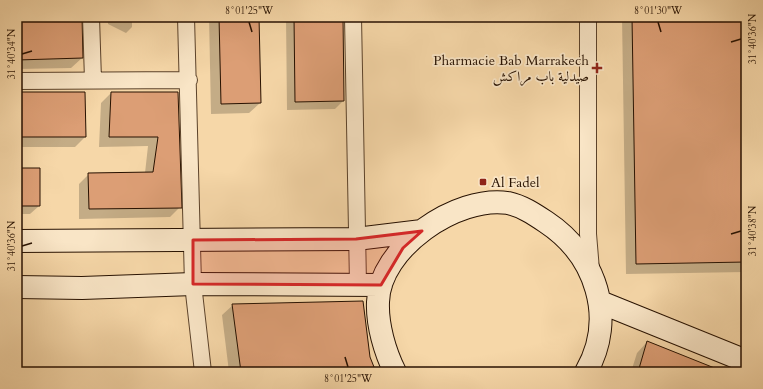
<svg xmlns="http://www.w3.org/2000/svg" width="763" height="389" font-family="Cardo,Amiri,serif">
  <rect width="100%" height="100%" fill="#f6d7a8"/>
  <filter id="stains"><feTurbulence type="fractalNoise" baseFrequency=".005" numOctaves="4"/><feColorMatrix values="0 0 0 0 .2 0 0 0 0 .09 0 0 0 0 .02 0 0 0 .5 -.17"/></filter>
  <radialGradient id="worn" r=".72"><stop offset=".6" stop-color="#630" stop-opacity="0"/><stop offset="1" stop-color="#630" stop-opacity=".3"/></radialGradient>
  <!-- shadow -->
  <path fill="#0003" d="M17 17H81L82 58 71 68 17 69Z
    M108 17H137L132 20V27L126 33 108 24Z
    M209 17H258L260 103 249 113 211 114Z
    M286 17H342L343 101 335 109 287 110Z
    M622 17H746V272L626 274Z
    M17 93 85 137 75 147H17Z
    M111 93H177L180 207 170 217 79 219V184L89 174 145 173 148 146 99 147 101 103Z
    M17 169 39 206 30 214H17Z
    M233 305 369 358 375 372H229L222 315Z
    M647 342 721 372H631L637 353Z"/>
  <!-- building -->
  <path fill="#dc9e75" stroke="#271100" d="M17 17H82L83 58 17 60Z
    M219 17H259L261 103 221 104Z
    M294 17H343L344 101 295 102Z
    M632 17H746V262L636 264Z
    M17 92H85L86 137H17Z
    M111 92H178L182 208 89 209 88 173 153 172 158 137H109Z
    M17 168H40V206H17Z
    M363 301 370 357 376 372H241L232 304Z
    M647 341 722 371 721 372H638Z"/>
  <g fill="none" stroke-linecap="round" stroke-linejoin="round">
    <defs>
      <path id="street" d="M91 17 93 80
        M186 17 193 284 203 372
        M353 17 358 284
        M588 17V234L591 270
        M17 81 189 80"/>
      <path id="secondary" d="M17 241 356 239 422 231
        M17 287 82 288 193 284 381 285
        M600 302 746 361
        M395 372C385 352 377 325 378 302 379 248 457 195 508 203 522 206 534 214 546 222 596 255 617 318 586 372"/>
    </defs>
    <!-- street casing -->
    <use href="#street" stroke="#5b422a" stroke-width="18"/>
    <!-- secondary casing -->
    <use href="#secondary" stroke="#271100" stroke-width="24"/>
    <!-- street -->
    <use href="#street" stroke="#f9e5c6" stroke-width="16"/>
    <!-- secondary -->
    <use href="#secondary" stroke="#f9e5c6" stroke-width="22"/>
  </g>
  <!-- marked area -->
  <path fill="#d62828" fill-opacity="0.2" stroke="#d62828" stroke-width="3" stroke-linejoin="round" d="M422 231 403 248 381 285 193 284V240L356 239Z"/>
  <!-- ticks -->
  <path fill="none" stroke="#271100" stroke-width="1.5" d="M249 22 252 32M658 22 661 32M731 42 741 39M22 54 32 51M731 234 741 231M22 246 32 243M345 357 348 367"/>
  <!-- markers -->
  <g fill="#8f2418" stroke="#f9e5c6" stroke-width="1.5">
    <path d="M595 62h4v4h4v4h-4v4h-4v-4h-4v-4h4z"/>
    <rect x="479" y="178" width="8" height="8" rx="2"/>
  </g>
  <g text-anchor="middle" stroke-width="3.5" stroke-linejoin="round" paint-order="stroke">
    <!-- poi labels -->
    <g font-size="14" fill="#271100" stroke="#f9e5c6" text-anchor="end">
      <text x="589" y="65">Pharmacie Bab Marrakech<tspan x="589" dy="16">صيدلية باب مراكش</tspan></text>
      <text x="491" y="187" text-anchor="start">Al Fadel</text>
    </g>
  </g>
  <!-- margin -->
  <rect width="763" height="389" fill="none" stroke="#f6d7a8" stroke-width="44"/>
  <rect x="22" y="22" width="719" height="345" fill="none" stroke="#271100" stroke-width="1.5"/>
  <g font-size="10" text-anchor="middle" fill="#271100">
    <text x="249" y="14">8°01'25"W</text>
    <text x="658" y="14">8°01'30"W</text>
    <text transform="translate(752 39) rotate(-90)" y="4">31°40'36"N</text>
    <text transform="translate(11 54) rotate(-90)" y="4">31°40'34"N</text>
    <text transform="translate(752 231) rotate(-90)" y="4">31°40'38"N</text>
    <text transform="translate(11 246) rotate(-90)" y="4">31°40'36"N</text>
    <text x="348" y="382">8°01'25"W</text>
  </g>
  <rect width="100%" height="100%" filter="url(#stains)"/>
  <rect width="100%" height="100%" fill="url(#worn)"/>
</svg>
